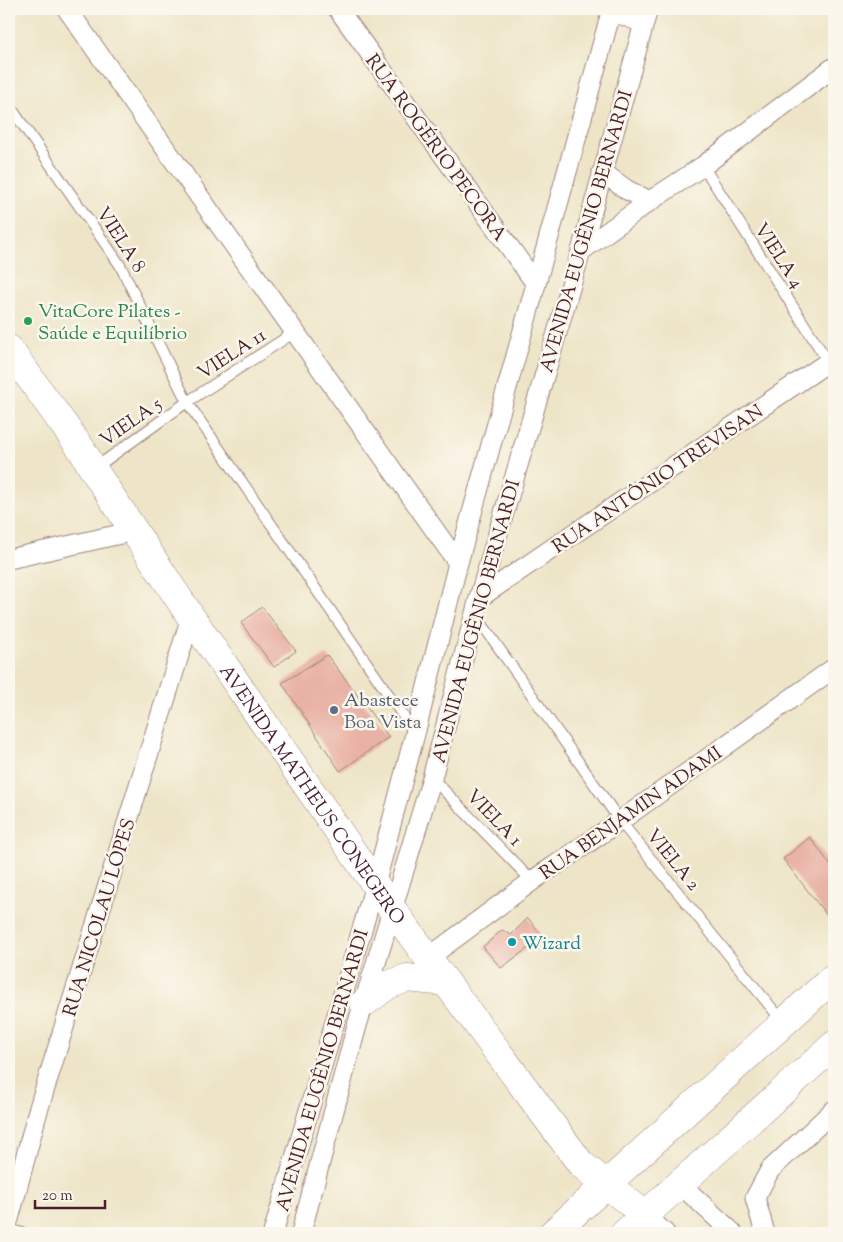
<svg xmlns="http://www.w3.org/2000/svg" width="843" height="1242" font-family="'Sorts Mill Goudy',serif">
  <rect width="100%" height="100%" fill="#fbf7ec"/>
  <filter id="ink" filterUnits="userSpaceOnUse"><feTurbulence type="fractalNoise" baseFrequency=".02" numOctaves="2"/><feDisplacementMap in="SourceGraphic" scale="10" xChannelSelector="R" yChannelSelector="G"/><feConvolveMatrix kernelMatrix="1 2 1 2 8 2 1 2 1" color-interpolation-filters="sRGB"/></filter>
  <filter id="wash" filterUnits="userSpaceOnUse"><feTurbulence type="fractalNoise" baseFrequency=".0096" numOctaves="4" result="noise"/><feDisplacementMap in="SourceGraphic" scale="20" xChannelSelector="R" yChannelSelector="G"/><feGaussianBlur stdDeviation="1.12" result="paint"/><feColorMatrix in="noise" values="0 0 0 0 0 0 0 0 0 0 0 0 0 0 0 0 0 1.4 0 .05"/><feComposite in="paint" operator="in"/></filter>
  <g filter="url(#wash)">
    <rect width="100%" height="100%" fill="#eee5c8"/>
    <g id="blocks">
      <!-- building -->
      <path fill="#e9b2a6" d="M262 607 296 651 274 667 241 623Z
        M327 655 389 737 340 771 282 683Z
        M810 837 834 870V920L832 922 783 859Z
        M528 918 543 937 501 968 483 947 502 930 511 935Z"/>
    </g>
  </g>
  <g filter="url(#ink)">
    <use href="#blocks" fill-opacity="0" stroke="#9c827a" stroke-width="1"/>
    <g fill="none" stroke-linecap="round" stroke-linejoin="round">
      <defs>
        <path id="service" d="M9 105 120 265 187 402 415 733
          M703 166 834 371
          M95 468 187 402 295 332
          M475 614 620 821 783 1022
          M432 778 532 881
          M9 1229 22 1233"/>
        <path id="minor" d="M67 9 458 563
          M338 9 536 284
          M610 9 611 11 643 23
          M602 172 627 190 650 201
          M581 251 650 201 703 166 834 67
          M9 559 134 531
          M479 598 834 358
          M428 958 532 881 620 821 834 668
          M680 1184 733 1233
          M645 1215 665 1233
          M9 1219 37 1114 191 617
          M273 1233 375 885 415 734 458 563 536 284 612 9
          M301 1233 356 1029 432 778 479 598 581 251 648 9
          M765 1233 755 1198 770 1170 834 1110"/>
        <g id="secondary">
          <path id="s1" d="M9 349 82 450 93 469 191 617 392 909 428 958 581 1164 645 1215"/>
          <path d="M364 1003 388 985 407 978 446 982"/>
          <path d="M553 1233 834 977"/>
          <path d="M625 1233 834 1045"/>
        </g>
      </defs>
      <!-- service casing -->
      <use href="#service" stroke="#9c827a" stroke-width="12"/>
      <!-- minor casing -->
      <use href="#minor" stroke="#9c827a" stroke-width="21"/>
      <!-- secondary casing -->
      <use href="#secondary" stroke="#9c827a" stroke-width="29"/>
      <!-- service -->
      <use href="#service" stroke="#fff" stroke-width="10"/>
      <!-- minor -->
      <use href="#minor" stroke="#fff" stroke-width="19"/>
      <!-- secondary -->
      <use href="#secondary" stroke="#fff" stroke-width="28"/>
    </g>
  </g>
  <!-- markers -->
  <circle fill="#2e9e5b" stroke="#fbf7ec" stroke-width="2" cx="28" cy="321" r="5"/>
  <circle fill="#5c6f8a" stroke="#fbf7ec" stroke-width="2" cx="334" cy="710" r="5"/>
  <circle fill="#0f9aa8" stroke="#fbf7ec" stroke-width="2" cx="512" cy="942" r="5"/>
  <g text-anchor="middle" stroke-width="5" stroke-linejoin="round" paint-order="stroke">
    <!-- street labels -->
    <g font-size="19" fill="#4a1f2b" stroke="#fbf7ec">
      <text transform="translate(437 147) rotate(54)" y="7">RUA ROGÉRIO PECORA</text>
      <text transform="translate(585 231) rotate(-74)" y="7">AVENIDA EUGÊNIO BERNARDI</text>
      <text transform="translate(122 239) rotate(57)" y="7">VIELA 8</text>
      <text transform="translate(780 255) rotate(57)" y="7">VIELA 4</text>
      <text transform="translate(231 353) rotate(-33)" y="7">VIELA 11</text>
      <text transform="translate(130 421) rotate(-35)" y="7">VIELA 5</text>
      <text transform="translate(657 478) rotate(-34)" y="7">RUA ANTÔNIO TREVISAN</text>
      <text transform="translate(475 621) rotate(-75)" y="7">AVENIDA EUGÊNIO BERNARDI</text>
      <text dy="7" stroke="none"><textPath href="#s1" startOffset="539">AVENIDA MATHEUS CONEGERO</textPath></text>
      <text transform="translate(630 812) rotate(-35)" y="7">RUA BENJAMIN ADAMI</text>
      <text transform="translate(495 817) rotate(46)" y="7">VIELA 1</text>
      <text transform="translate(674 859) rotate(51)" y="7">VIELA 2</text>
      <text transform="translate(98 917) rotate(-73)" y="7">RUA NICOLAU LÓPES</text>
      <text transform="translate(321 1070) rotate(-74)" y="7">AVENIDA EUGÊNIO BERNARDI</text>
    </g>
    <!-- leisure labels -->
    <g font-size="19" fill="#27864d" stroke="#fbf7ec" text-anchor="start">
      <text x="38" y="317">VitaCore Pilates -<tspan x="38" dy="22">Saúde e Equilíbrio</tspan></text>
    </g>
    <!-- service labels -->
    <g font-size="19" fill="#4e5e75" stroke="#fbf7ec" text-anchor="start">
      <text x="344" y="706">Abastece<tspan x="344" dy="22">Boa Vista</tspan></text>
    </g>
    <!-- culture labels -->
    <g font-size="19" fill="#0d838f" stroke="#fbf7ec" text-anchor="start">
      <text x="522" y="949">Wizard</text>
    </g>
  </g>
  <!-- margin -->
  <rect width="843" height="1242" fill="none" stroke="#fbf7ec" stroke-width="30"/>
  <!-- scale -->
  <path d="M35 1200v8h70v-8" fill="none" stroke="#4a1f2b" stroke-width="2.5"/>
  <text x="42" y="1200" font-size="15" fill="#4a1f2b" stroke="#fbf7ec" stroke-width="4" paint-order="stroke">20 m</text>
</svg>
